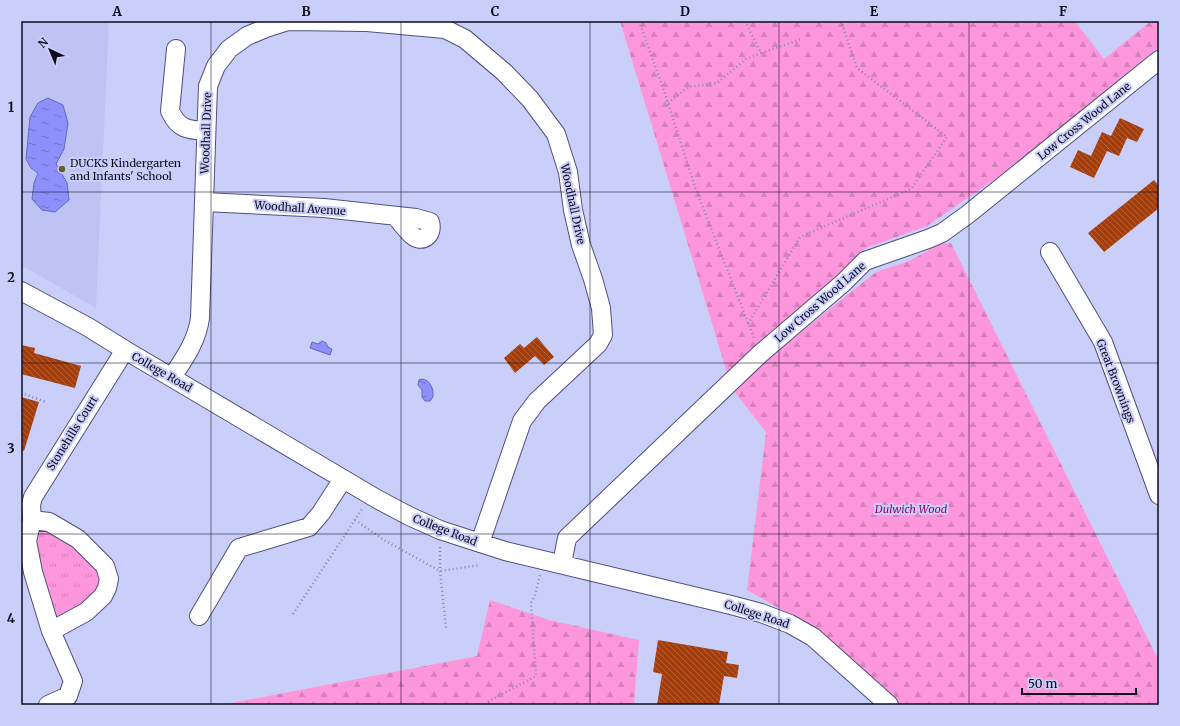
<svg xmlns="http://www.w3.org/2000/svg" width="1180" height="726" font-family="Merriweather,serif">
  <defs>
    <pattern id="grass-tufts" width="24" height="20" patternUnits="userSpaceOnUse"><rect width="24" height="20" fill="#fe96dc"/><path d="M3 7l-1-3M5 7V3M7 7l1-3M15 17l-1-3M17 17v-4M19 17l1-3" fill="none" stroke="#d880bc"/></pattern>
    <pattern id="forest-firs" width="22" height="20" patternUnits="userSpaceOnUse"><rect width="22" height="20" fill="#fe96dc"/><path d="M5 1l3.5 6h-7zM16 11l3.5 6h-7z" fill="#d880bc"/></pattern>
    <pattern id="water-ripples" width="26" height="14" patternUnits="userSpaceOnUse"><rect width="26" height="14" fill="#8d90fb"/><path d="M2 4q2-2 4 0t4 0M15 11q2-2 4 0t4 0" fill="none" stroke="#7274cb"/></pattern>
    <pattern id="building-back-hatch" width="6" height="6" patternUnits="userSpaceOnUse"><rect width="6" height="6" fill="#aa3c06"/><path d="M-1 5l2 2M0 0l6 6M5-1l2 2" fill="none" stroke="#ae613d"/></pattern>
  </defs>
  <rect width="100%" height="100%" fill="#cacff9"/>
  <!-- built -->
  <path fill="#bec3f3" d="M21 21H109L96 308 21 265Z"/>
  <!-- grass -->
  <path fill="url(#grass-tufts)" d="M48 529 62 534 101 572 103 583 85 605 57 619 54 615 34 542C37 534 40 532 48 529Z"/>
  <!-- forest -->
  <path fill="url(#forest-firs)" d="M620 21H1075L1104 59 1151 21H1159V47L1014 166 927 226 866 248 728 376Z
    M951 243 1159 661V705H896L812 627 747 590 766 432 733 390 777 351 876 272 909 261 940 244Z
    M490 600 549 620 639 640 634 705H221L477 656Z"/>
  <!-- water -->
  <path fill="url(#water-ripples)" stroke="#6668b9" d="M48 98 63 105 68 123 64 149 56 164 67 183 69 200 55 212 42 210 32 199 34 183 38 173 31 168 26 159 30 117 38 103Z
    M322 341 326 343 328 347 332 349 330 355 310 348 312 342 318 344Z
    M421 379C430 379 434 389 433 397L430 401H425L422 397V390L418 385 419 380Z"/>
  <!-- building -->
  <path fill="url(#building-back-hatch)" d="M1120 118 1144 129 1137 142 1127 138 1119 156 1107 151 1094 178 1070 167 1078 150 1091 156 1102 132 1111 136Z
    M1154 180 1159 186V208L1104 252 1088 233Z
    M537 337 554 357 544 365 535 356 515 373 504 358 520 344 524 348Z
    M21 345 35 348 34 353 81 366 75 388 21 374Z
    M21 397 39 402 24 451 21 450Z
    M658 640 728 652 726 663 739 665 737 678 724 676 719 705H657L662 674 653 672Z"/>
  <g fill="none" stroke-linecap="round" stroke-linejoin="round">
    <defs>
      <path id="minor" d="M176 49 170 111C178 129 188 130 206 131
        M204 202 324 208 416 218 430 222C434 236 421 244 412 235 406 230 401 222 395 216
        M1050 252 1103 342 1159 495
        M21 291 88 327 125 350 377 499 409 516 440 530 505 551 731 605 761 613 790 624 813 637 889 705
        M172 377C184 359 197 341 200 318L208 86 216 66 229 49 247 36 266 28 288 21 367 22 445 29 465 39 504 72 530 99 556 134 568 172 573 210 581 245 593 279 601 308 603 335 598 344 537 401 522 421 480 543
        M32 520 49 522 78 539 105 566 109 579 107 588 103 596 86 612 51 631
        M562 564 567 538 760 354 843 283 865 261 928 239 942 233 967 215 1159 60
        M199 616 239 548 309 527 321 513 343 479
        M48 705 68 696 73 681 51 631 33 572 27 541 32 520 31 505 33 497 125 350"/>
    </defs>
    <!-- minor casing -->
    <use href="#minor" stroke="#4e517e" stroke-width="20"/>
    <!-- path -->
    <path stroke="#888bad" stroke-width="2.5" stroke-dasharray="1 3" stroke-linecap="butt" d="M639 21 664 91 695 187 754 338
      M745 21 761 53 802 39
      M668 103 688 87 717 83 746 59 761 53
      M748 324 800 237 911 189 947 137 857 68 841 21
      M21 393 46 402
      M355 520 384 540 440 571 480 565
      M440 547V571L446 628
      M293 614 362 509
      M487 705V702L536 676 531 603 535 595 540 575"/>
    <!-- minor -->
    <use href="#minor" stroke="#fff" stroke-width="18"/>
  </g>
  <!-- grid -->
  <path fill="none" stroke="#0c0c1e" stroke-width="1" stroke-opacity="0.55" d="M211 21V705M401 21V705M590 21V705M779 21V705M969 21V705M21 192H1159M21 363H1159M21 534H1159"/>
  <!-- markers -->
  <circle fill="#655d2a" stroke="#cacff9" stroke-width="1.5" cx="62" cy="169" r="4"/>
  <g text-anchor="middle" stroke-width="4" stroke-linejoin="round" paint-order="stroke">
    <!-- street labels -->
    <g font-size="11" fill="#0c0c1e" stroke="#cacff9">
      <text transform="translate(1084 121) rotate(-39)" y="4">Low Cross Wood Lane</text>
      <text transform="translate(206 133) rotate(-88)" y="4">Woodhall Drive</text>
      <text transform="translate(573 204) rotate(78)" y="4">Woodhall Drive</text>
      <text transform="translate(300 208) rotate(4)" y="4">Woodhall Avenue</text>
      <text transform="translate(820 302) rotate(-41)" y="4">Low Cross Wood Lane</text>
      <text transform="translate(162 372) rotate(30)" y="4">College Road</text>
      <text transform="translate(1116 381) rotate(69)" y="4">Great Brownings</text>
      <text transform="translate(72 433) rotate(-58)" y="4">Stonehills Court</text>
      <text transform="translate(445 530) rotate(21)" y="4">College Road</text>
      <text transform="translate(757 614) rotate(18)" y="4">College Road</text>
    </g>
    <!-- poi labels -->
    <g font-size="11" fill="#0c0c1e" stroke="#cacff9" text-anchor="start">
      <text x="70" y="167">DUCKS Kindergarten<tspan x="70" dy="13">and Infants' School</tspan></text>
    </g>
    <!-- park labels -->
    <g font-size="11" font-style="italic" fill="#8e0a71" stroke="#cacff9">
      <text x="911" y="513">Dulwich Wood</text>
    </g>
  </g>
  <!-- border -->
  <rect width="1180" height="726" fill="none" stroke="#cacff9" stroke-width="44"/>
  <!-- north arrow -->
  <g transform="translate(50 50) rotate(316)" stroke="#cacff9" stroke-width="3" paint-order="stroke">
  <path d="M0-3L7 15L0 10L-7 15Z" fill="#0c0c1e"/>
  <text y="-6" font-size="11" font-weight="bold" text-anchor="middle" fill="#0c0c1e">N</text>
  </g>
  <!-- scale -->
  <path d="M1022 688v6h114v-6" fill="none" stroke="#0c0c1e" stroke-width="2"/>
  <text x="1028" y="688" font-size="12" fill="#0c0c1e" stroke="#cacff9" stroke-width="3" paint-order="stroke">50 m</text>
  <rect x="22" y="22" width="1136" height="682" fill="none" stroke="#0c0c1e" stroke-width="1.5"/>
  <g font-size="13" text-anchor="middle" font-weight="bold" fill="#0c0c1e">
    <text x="117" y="16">A</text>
    <text x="306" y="16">B</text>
    <text x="495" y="16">C</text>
    <text x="685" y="16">D</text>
    <text x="874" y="16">E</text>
    <text x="1063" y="16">F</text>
    <text x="11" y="112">1</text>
    <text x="11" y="282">2</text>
    <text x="11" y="453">3</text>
    <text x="11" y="623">4</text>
  </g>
</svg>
